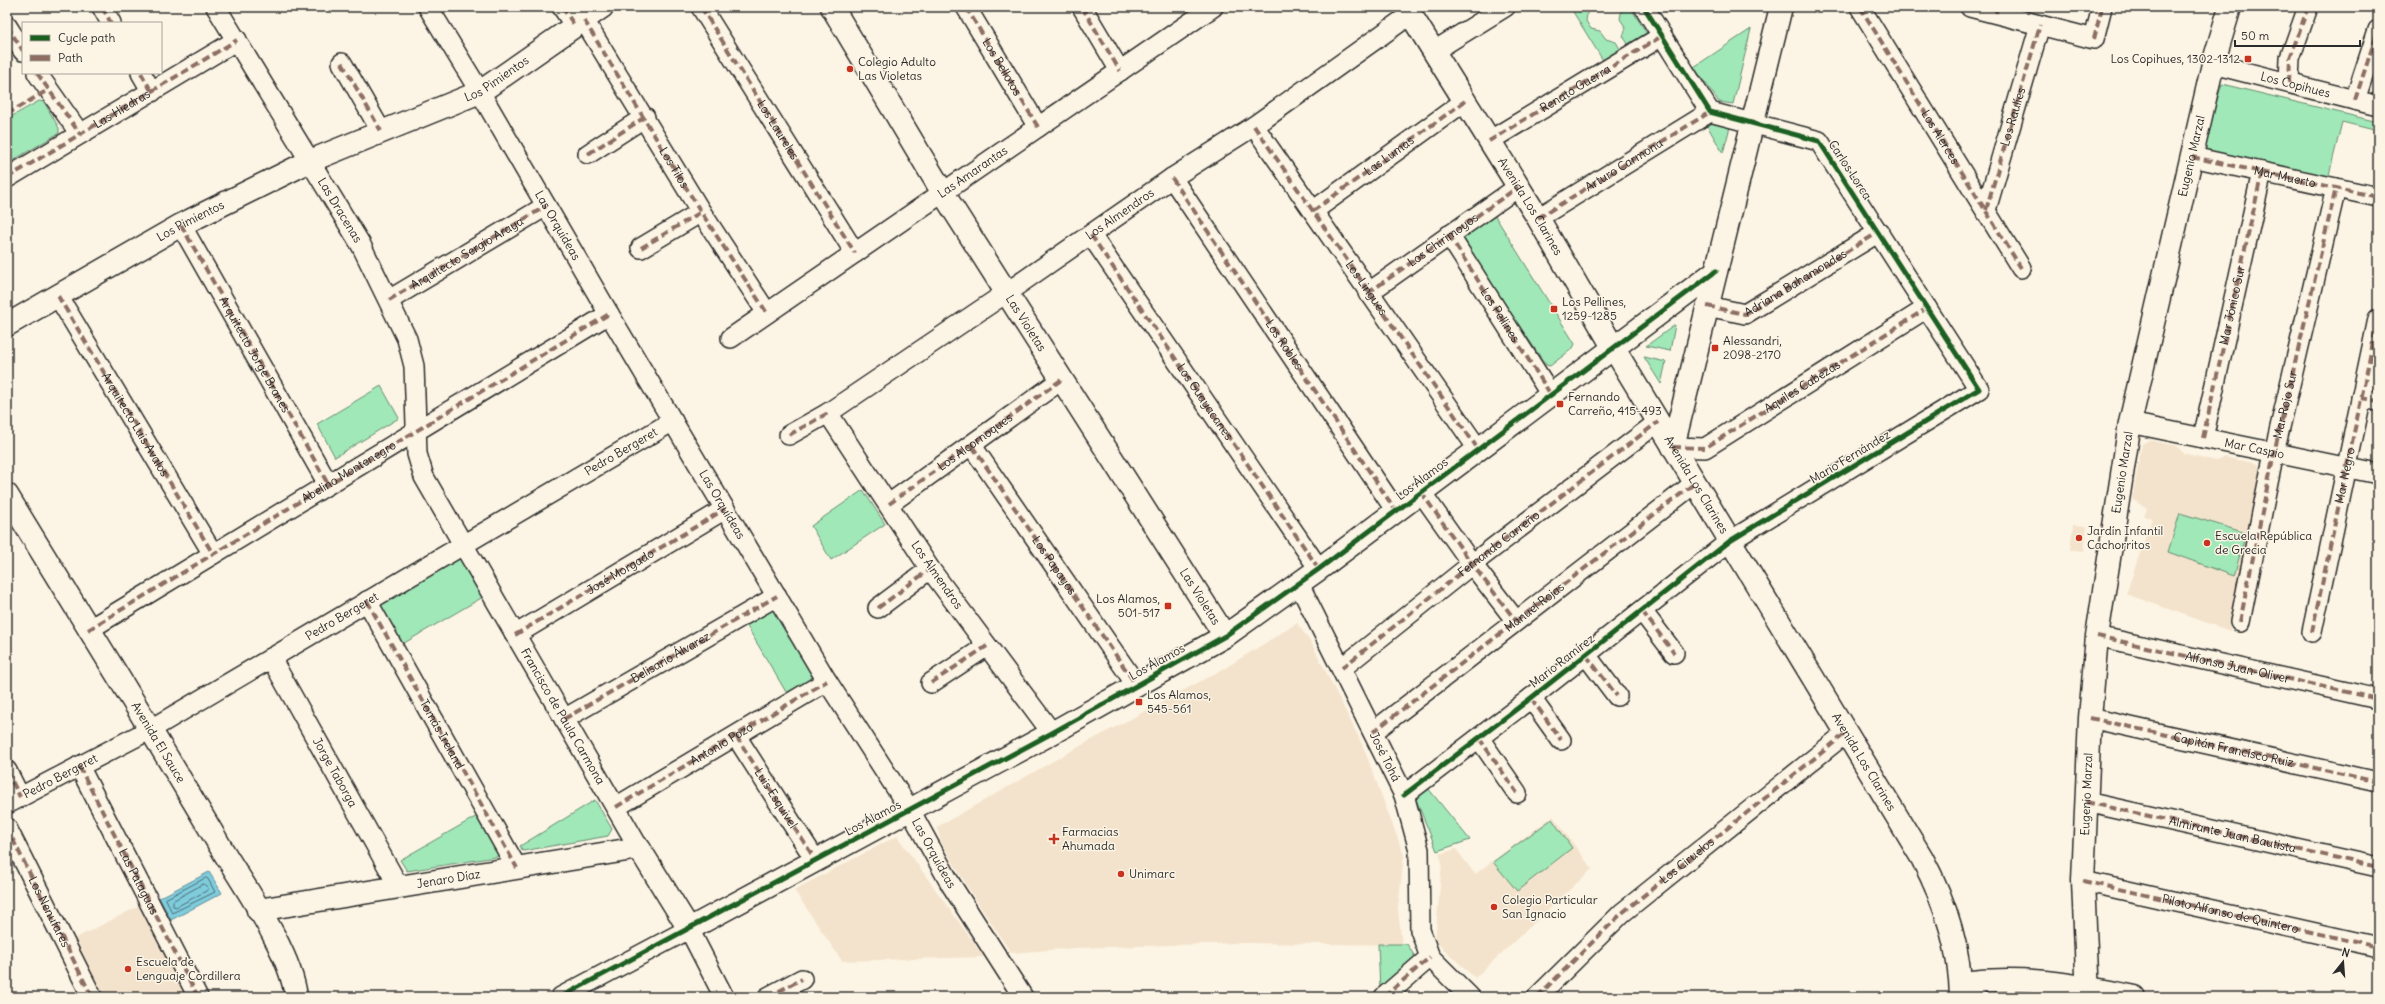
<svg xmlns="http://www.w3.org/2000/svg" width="2385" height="1004" font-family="Delius,sans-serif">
  <rect width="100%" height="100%" fill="#fcf5e5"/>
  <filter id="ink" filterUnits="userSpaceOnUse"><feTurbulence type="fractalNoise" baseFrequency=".025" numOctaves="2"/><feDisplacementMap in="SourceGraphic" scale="8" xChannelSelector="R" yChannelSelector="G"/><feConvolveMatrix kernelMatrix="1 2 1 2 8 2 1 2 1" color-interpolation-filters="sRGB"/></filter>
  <g filter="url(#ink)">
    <!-- built -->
    <path fill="#f4e3cc" d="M2149 440 2177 446 2183 453 2216 461 2225 457 2258 464 2263 473 2230 631 2126 594 2152 518 2144 516 2147 509 2132 499 2142 444Z
      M2073 525 2087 526 2084 551 2070 550Z
      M1297 623 1312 644 1363 746 1404 855 1398 909 1402 945 1242 943 1076 948 1011 953 968 888 941 842 937 827 1071 751 1225 668Z
      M1553 816 1592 869 1475 978 1435 941 1442 862 1439 854 1456 849 1475 874Z
      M897 836 984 957 842 961 794 890Z
      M139 906 186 997H99L70 941Z"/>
    <!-- green -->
    <path fill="#a0e8b7" stroke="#668a71" d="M1570 7H1588L1586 21 1591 29 1600 31 1606 39 1616 42 1622 52 1604 62Z
      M1622 7H1630L1648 35 1630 47 1623 36 1626 28 1620 19Z
      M1751 29 1733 104 1719 102 1694 67Z
      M2222 84 2378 122V131L2342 122 2328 179 2201 152Z
      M39 101 44 102 59 128V133L7 164V119Z
      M1705 122 1730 127 1723 153Z
      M1495 216 1575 344 1573 348 1550 366 1546 365 1460 239Z
      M1675 325 1670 351 1646 346Z
      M1644 357 1666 362 1661 384Z
      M381 386 399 418 335 457 317 424Z
      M863 490 885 524 831 560 811 526Z
      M2180 513 2246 533 2234 576 2168 552Z
      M459 557 483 597 399 646 375 605Z
      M772 606 816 681 789 697 745 623Z
      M1427 787 1470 840 1437 851 1415 797Z
      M595 800 612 829 608 836 523 851 520 846Z
      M477 816 502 856 407 871 400 860Z
      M1552 819 1572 848 1517 891 1493 862Z
      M1378 944H1407L1417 960 1380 991Z"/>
    <!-- water -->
    <path fill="#7fccdd" stroke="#5d8c96" d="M209 872 222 893 171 920 159 898Z"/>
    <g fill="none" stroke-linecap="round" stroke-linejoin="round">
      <!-- shore -->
      <path stroke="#4d6b72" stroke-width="1" d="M206 878 208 879 215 892 172 913 166 899Z
        M204 884 208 888V890L176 907 173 906V901Z"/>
      <defs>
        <g id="minor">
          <path d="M102 7 111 23"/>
          <path id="s1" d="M216 7 361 245 407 339 414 366 417 454 424 477 639 848"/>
          <path id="s2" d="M428 7 480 92 609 314 827 681 910 810 950 883 1023 997"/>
          <path d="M562 7 575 26"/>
          <path id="s3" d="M701 7 855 253"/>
          <path d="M966 7 1038 127"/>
          <path d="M1082 7 1120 71"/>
          <path d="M1860 7 2021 268"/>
          <path d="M1970 7 2094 39 2102 7"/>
          <path id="s4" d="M584 20 701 212 767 313"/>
          <path d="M7 26 23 51"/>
          <path d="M1434 51 1505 7"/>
          <path d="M342 63 381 131"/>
          <path id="s5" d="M2213 64 2378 106"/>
          <path d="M37 73 80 134"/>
          <path d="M141 73 152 92"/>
          <path d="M2289 83 2290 58 2308 7"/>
          <path d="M2355 100 2378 30"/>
          <path d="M1254 126 1478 449"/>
          <path id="s6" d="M1489 141 1662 36"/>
          <path d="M588 154 645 117"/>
          <path id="s7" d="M2192 157 2378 197"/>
          <path id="s8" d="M7 178 237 40"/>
          <path id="s9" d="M1172 178 1396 511"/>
          <path d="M1986 210 2040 25"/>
          <path d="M1313 211 1465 101"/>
          <path id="s10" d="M1538 218 1710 112"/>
          <path id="s11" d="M181 225 328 484"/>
          <path d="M1091 235 1319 569"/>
          <path d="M1449 235 1551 395"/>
          <path d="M641 248 701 212"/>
          <path id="s12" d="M1368 293 1518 187"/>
          <path id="s13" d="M58 296 213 554"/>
          <path d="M389 300 546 206"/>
          <path id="s14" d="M1707 306 1745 314 1879 232"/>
          <path id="s15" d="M731 338 1213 7"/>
          <path d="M2361 398 2378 401"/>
          <path id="s16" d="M2130 423 2378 474"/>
          <path d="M789 435 828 413"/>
          <path d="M2203 438 2262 172"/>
          <path d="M972 446 1137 686"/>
          <path d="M1673 447 1705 448 1927 308"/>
          <path d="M1421 492 1472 564 1516 621"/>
          <path d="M889 504 1061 380"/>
          <path id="s17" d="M1299 584 1404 795 1419 850 1420 930 1430 957 1470 997"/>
          <path d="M367 601 517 868"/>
          <path d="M878 608 930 569"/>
          <path d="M1642 611 1674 653"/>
          <path d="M2240 622 2274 453 2336 188"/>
          <path id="s18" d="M88 630 609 314"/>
          <path d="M2312 632 2378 319"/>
          <path d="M515 635 725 509"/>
          <path id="s19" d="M2097 636 2378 699"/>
          <path d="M1586 655 1617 696"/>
          <path id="s20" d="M271 658 399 887"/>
          <path d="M1342 668 1472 564 1658 422"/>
          <path d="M931 683 987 646"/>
          <path d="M1531 698 1561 740"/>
          <path d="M2090 718 2378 782"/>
          <path id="s21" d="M564 719 777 596"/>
          <path d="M1373 732 1695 483"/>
          <path id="s22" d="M1052 733 930 569 828 413 1006 293 1172 178 1254 126 1411 14"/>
          <path d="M736 736 816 861"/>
          <path d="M1479 738 1517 793"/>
          <path d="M79 766 198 997"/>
          <path d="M7 771 20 797"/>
          <path d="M1404 795 1531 698 1730 541 1979 389 1819 141 1710 112 1644 7"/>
          <path d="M2086 802 2378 867"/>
          <path id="s23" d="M7 804 151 729 673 421"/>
          <path d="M616 807 827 681"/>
          <path d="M7 828 92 997"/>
          <path id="s24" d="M2083 881 2378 947"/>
          <path d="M561 997 689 929 724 997"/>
          <path d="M768 997 802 979"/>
          <path d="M1384 997 1430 957"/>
          <path d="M1537 997 1622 913 1846 733"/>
        </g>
        <g id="tertiary">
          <path id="s25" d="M832 7 943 193 1225 636"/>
          <path id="s26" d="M7 495C78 612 151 728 220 846 244 886 291 952 296 997"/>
          <path id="s27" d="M258 910 639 848 689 929 1052 733 1225 636 1319 569 1716 271"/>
          <path d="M1961 983C2023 975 2074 984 2135 997"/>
        </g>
        <g id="secondary">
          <path id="s28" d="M1406 7 1538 218 1613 347 1922 858C1945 901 1960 947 1961 997"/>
          <path id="s29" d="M7 325 181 225 310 161 480 92 602 7"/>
          <path d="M1673 447 1781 7"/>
          <path id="s30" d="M2088 997 2083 881 2090 718 2097 636 2130 423 2213 64 2230 7"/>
        </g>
      </defs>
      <!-- minor casing -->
      <use href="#minor" stroke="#2b2b2b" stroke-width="22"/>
      <!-- tertiary casing -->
      <use href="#tertiary" stroke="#2b2b2b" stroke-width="25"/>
      <!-- secondary casing -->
      <use href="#secondary" stroke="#2b2b2b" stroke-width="25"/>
      <!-- minor -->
      <use href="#minor" stroke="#fcf5e5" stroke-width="19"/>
      <!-- tertiary -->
      <use href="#tertiary" stroke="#fcf5e5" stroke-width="22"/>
      <!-- secondary -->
      <use href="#secondary" stroke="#fcf5e5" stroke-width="22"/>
      <!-- quiet -->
      <g stroke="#8d6e63" stroke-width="4" stroke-dasharray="8 4" stroke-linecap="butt">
        <path d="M102 7 111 23"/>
        <path d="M562 7 575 26"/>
        <path d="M701 7 855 253"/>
        <path id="s31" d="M966 7 1038 127"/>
        <path d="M1082 7 1120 71"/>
        <path d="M1206 7 1208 10"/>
        <path id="s32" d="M1860 7 2021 268"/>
        <path d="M1996 13 1997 7"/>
        <path d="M584 20 701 212 767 313"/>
        <path d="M7 26 23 51"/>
        <path d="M2094 39 2102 7"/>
        <path d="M342 63 381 131"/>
        <path d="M37 73 80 134"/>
        <path d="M141 73 152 92"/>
        <path d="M2289 83 2290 58 2308 7"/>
        <path d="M2355 100 2378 30"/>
        <path d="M7 114 48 90"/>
        <path id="s33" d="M1254 126 1478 449"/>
        <path d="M1489 141 1662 36"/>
        <path d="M588 154 645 117"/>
        <path d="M2192 157 2378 197"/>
        <path d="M7 178 237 40"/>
        <path d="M1172 178 1396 511"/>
        <path id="s34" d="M1986 210 2040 25"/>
        <path id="s35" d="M1313 211 1465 101"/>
        <path d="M1538 218 1710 112"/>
        <path d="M181 225 328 484"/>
        <path id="s36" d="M1091 235 1319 569"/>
        <path id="s37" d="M1449 235 1551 395"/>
        <path d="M641 248 701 212"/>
        <path d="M1368 293 1518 187"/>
        <path d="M58 296 213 554"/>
        <path id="s38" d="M389 300 546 206"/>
        <path d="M1707 306 1745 314 1879 232"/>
        <path d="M2361 398 2378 401"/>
        <path d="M789 435 828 413"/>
        <path id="s39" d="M2203 438 2262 172"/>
        <path id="s40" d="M972 446 1137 686"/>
        <path id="s41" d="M1673 447 1705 448 1927 308"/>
        <path d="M1421 492 1472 564 1516 621"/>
        <path id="s42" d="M889 504 1061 380"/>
        <path id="s43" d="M367 601 517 868"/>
        <path d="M878 608 930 569"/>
        <path d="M1642 611 1674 653"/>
        <path id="s44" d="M2240 622 2274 453 2336 188"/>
        <path d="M88 630 609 314"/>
        <path id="s45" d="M2312 632 2378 319"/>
        <path id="s46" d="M515 635 725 509"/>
        <path d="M2097 636 2378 699"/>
        <path d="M1586 655 1617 696"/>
        <path id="s47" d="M1342 668 1472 564 1658 422"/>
        <path d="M931 683 987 646"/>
        <path d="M1531 698 1561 740"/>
        <path id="s48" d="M2090 718 2378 782"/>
        <path d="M564 719 777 596"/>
        <path id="s49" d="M1373 732 1695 483"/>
        <path id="s50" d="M736 736 816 861"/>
        <path d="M1479 738 1517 793"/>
        <path id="s51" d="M79 766 198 997"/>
        <path d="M7 771 20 797"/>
        <path id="s52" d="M2086 802 2378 867"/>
        <path id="s53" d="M616 807 827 681"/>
        <path id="s54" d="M7 828 92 997"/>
        <path d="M2083 881 2378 947"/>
        <path d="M768 997 802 979"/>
        <path d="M1384 997 1430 957"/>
        <path id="s55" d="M1537 997 1622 913 1846 733"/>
      </g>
      <defs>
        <path id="cycleway" d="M1404 795 1531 698 1730 541 1979 389 1819 141 1710 112 1644 7
          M561 997 1052 733 1225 636 1319 569 1716 271"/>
      </defs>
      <!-- cycleway casing -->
      <use href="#cycleway" stroke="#fcf5e5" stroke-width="8"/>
      <!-- cycleway -->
      <use href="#cycleway" stroke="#1b5e20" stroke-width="5"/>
    </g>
  </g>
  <!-- markers -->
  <g fill="#c8321e" stroke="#fcf5e5" stroke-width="1.5">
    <rect x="2244" y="55" width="8" height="8" rx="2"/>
    <circle cx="850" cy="69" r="4"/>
    <rect x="1550" y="305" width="8" height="8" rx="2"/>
    <rect x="1711" y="344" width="8" height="8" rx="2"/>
    <rect x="1556" y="400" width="8" height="8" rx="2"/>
    <circle cx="2079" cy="538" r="4"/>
    <circle cx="2207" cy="543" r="4"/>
    <rect x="1164" y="602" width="8" height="8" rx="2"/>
    <rect x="1135" y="698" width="8" height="8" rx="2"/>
    <path d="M1052 833h4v4h4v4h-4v4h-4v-4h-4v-4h4z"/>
    <circle cx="1121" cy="874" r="4"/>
    <circle cx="1494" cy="907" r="4"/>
    <circle cx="128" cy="969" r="4"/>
  </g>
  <g text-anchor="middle" stroke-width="3" stroke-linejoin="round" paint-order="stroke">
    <!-- poi labels -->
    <g font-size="12" fill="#2b2b2b" stroke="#fcf5e5" text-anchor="start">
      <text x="2240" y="63" text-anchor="end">Los Copihues, 1302-1312</text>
      <text x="858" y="66">Colegio Adulto<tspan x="858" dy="14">Las Violetas</tspan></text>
      <text x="1562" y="306">Los Pellines,<tspan x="1562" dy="14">1259-1285</tspan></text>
      <text x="1723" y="345">Alessandri,<tspan x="1723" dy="14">2098-2170</tspan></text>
      <text x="1568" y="401">Fernando<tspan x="1568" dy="14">Carreño, 415-493</tspan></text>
      <text x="2087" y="535">Jardín Infantil<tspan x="2087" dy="14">Cachorritos</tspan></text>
      <text x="2215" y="540">Escuela República<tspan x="2215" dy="14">de Grecia</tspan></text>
      <text x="1160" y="603" text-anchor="end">Los Alamos,<tspan x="1160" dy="14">501-517</tspan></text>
      <text x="1147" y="699">Los Alamos,<tspan x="1147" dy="14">545-561</tspan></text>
      <text x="1062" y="836">Farmacias<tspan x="1062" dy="14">Ahumada</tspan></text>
      <text x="1129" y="878">Unimarc</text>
      <text x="1502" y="904">Colegio Particular<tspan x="1502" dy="14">San Ignacio</tspan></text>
      <text x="136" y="966">Escuela de<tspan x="136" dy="14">Lenguaje Cordillera</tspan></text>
    </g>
    <!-- street labels -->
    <g font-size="12" fill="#2b2b2b" stroke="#fcf5e5">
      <text dy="4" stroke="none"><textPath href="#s31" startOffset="70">Los Bellotos</textPath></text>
      <text dy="4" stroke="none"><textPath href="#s29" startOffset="549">Los Pimientos</textPath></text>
      <text dy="4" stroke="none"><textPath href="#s5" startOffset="85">Los Copihues</textPath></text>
      <text dy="4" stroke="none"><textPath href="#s6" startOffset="101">Renato Guerra</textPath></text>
      <text dy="4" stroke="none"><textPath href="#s8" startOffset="134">Las Hiedras</textPath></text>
      <text dy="4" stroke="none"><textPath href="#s34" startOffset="97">Los Raulíes</textPath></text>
      <text dy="4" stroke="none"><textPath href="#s3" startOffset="145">Los Laureles</textPath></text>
      <text dy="4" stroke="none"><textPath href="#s32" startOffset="153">Los Alerces</textPath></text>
      <text dy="4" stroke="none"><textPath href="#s35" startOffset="94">Las Lumas</textPath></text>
      <text dy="4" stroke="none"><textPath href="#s30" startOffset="851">Eugenio Marzal</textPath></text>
      <text dy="4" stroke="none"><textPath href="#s10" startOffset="101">Arturo Carmona</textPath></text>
      <text dy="4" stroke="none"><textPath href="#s4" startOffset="173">Los Tilos</textPath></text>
      <text transform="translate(1850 170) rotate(57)" y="4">Carlos Lorca</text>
      <text dy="4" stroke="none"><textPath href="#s15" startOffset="293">Las Amarantas</textPath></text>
      <text dy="4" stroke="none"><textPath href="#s7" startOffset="95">Mar Muerto</textPath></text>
      <text dy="4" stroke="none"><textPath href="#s28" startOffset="235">Avenida Los Clarines</textPath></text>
      <text dy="4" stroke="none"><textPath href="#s1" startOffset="238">Las Dracenas</textPath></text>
      <text dy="4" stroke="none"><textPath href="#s22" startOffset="744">Los Almendros</textPath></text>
      <text dy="4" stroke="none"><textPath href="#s29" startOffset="211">Los Pimientos</textPath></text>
      <text dy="4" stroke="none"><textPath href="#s2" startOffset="254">Las Orquídeas</textPath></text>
      <text dy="4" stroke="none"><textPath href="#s12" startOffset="92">Los Chirimoyos</textPath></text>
      <text dy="4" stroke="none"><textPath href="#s38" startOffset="91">Arquitecto Sergio Araya</textPath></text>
      <text dy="4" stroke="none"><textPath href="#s14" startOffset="98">Adriana Bahamondes</textPath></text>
      <text dy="4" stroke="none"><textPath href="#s33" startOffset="197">Los Lingues</textPath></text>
      <text dy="4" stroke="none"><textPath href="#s39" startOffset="136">Mar Jónico Sur</textPath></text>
      <text dy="4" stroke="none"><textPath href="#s37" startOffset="95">Los Pellines</textPath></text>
      <text dy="4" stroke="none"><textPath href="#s25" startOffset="371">Las Violetas</textPath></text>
      <text dy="4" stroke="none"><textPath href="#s9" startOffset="201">Los Robles</textPath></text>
      <text dy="4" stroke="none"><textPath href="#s11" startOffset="149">Arquitecto Jorge Branes</textPath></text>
      <text dy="4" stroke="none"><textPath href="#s41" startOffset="147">Aquiles Cabezas</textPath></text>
      <text dy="4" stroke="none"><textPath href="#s36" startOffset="202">Los Guayacanes</textPath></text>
      <text dy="4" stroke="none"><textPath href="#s44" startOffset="222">Mar Rojo Sur</textPath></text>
      <text dy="4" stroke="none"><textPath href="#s13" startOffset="150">Arquitecto Luis Avalos</textPath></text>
      <text dy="4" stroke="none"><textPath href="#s42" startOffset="106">Los Alcornoques</textPath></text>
      <text dy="4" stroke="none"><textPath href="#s16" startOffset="127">Mar Caspio</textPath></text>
      <text dy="4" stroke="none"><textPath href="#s23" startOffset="708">Pedro Bergeret</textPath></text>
      <text transform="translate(1850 457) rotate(-31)" y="4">Mario Fernández</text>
      <text dy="4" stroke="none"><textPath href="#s18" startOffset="305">Abelino Montenegro</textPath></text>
      <text dy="4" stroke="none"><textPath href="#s30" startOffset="527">Eugenio Marzal</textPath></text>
      <text dy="4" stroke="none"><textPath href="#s45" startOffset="160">Mar Negro</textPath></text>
      <text transform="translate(1422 479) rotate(-37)" y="4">Los Álamos</text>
      <text dy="4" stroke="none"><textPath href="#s28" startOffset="559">Avenida Los Clarines</textPath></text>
      <text dy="4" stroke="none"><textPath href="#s2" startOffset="578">Las Orquídeas</textPath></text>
      <text dy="4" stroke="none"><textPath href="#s47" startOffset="200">Fernando Carreño</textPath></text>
      <text dy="4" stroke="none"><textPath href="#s40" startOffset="145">Los Papayos</textPath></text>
      <text dy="4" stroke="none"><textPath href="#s46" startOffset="123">José Morgado</textPath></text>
      <text transform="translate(937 575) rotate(55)" y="4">Los Almendros</text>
      <text dy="4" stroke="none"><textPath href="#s25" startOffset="695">Las Violetas</textPath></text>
      <text dy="4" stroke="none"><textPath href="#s49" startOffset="204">Manuel Rojas</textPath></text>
      <text dy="4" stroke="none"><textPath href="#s23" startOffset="384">Pedro Bergeret</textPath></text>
      <text dy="4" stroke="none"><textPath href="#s21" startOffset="123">Belisario Álvarez</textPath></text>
      <text transform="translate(1562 661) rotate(-38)" y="4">Mario Ramírez</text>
      <text transform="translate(1157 662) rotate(-29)" y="4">Los Álamos</text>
      <text dy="4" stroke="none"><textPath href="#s19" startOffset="144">Alfonso Juan-Oliver</textPath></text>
      <text dy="4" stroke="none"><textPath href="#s1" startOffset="800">Francisco de Paula Carmona</textPath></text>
      <text dy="4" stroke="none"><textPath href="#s43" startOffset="153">Tomás Ireland</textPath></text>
      <text dy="4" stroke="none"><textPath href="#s26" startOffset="290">Avenida El Sauce</textPath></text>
      <text dy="4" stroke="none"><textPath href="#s53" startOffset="123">Antonio Pozo</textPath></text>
      <text dy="4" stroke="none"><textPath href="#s48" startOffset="147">Capitán Francisco Ruiz</textPath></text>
      <text dy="4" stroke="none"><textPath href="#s17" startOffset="193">José Tohá</textPath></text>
      <text dy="4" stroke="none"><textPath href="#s28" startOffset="883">Avenida Los Clarines</textPath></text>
      <text dy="4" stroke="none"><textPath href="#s20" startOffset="131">Jorge Taborga</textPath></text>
      <text dy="4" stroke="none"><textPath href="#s23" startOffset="60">Pedro Bergeret</textPath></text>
      <text dy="4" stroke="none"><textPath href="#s30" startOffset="203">Eugenio Marzal</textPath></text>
      <text dy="4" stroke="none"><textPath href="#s50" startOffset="74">Luis Esquivel</textPath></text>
      <text transform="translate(873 818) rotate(-28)" y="4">Los Álamos</text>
      <text dy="4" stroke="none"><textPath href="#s52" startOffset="150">Almirante Juan Bautista</textPath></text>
      <text dy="4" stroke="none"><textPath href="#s2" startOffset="986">Las Orquídeas</textPath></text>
      <text dy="4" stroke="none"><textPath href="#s55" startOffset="203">Los Ciruelos</textPath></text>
      <text dy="4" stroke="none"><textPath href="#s27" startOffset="193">Jenaro Díaz</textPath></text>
      <text dy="4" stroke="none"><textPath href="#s51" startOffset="130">Las Pataguas</textPath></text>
      <text dy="4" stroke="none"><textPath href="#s54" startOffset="94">Los Nenufares</textPath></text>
      <text dy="4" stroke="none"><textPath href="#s24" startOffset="151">Piloto Alfonso de Quintero</textPath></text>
    </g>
  </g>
  <!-- margin -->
  <rect width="2385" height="1004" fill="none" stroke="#fcf5e5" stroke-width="24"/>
  <rect x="12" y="12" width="2361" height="980" fill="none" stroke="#2b2b2b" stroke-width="1.5" filter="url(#ink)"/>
  <!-- legend -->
  <rect x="22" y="22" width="140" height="52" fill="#fcf5e5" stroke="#a8a49b"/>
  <rect x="30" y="35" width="20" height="6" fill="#1b5e20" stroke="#a8a49b"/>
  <text x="58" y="42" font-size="12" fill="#2b2b2b">Cycle path</text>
  <rect x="30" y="55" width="20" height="6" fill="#8d6e63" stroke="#a8a49b"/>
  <text x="58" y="62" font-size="12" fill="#2b2b2b">Path</text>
  <!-- north arrow -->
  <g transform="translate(2343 962) rotate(17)" stroke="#fcf5e5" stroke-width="3" paint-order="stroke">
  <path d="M0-3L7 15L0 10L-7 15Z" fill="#2b2b2b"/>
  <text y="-6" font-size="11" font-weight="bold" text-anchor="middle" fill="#2b2b2b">N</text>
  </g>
  <!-- scale -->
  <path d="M2235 40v6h125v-6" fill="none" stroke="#2b2b2b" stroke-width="2"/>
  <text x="2241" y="40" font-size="12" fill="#2b2b2b" stroke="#fcf5e5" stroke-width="3" paint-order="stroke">50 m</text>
</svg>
